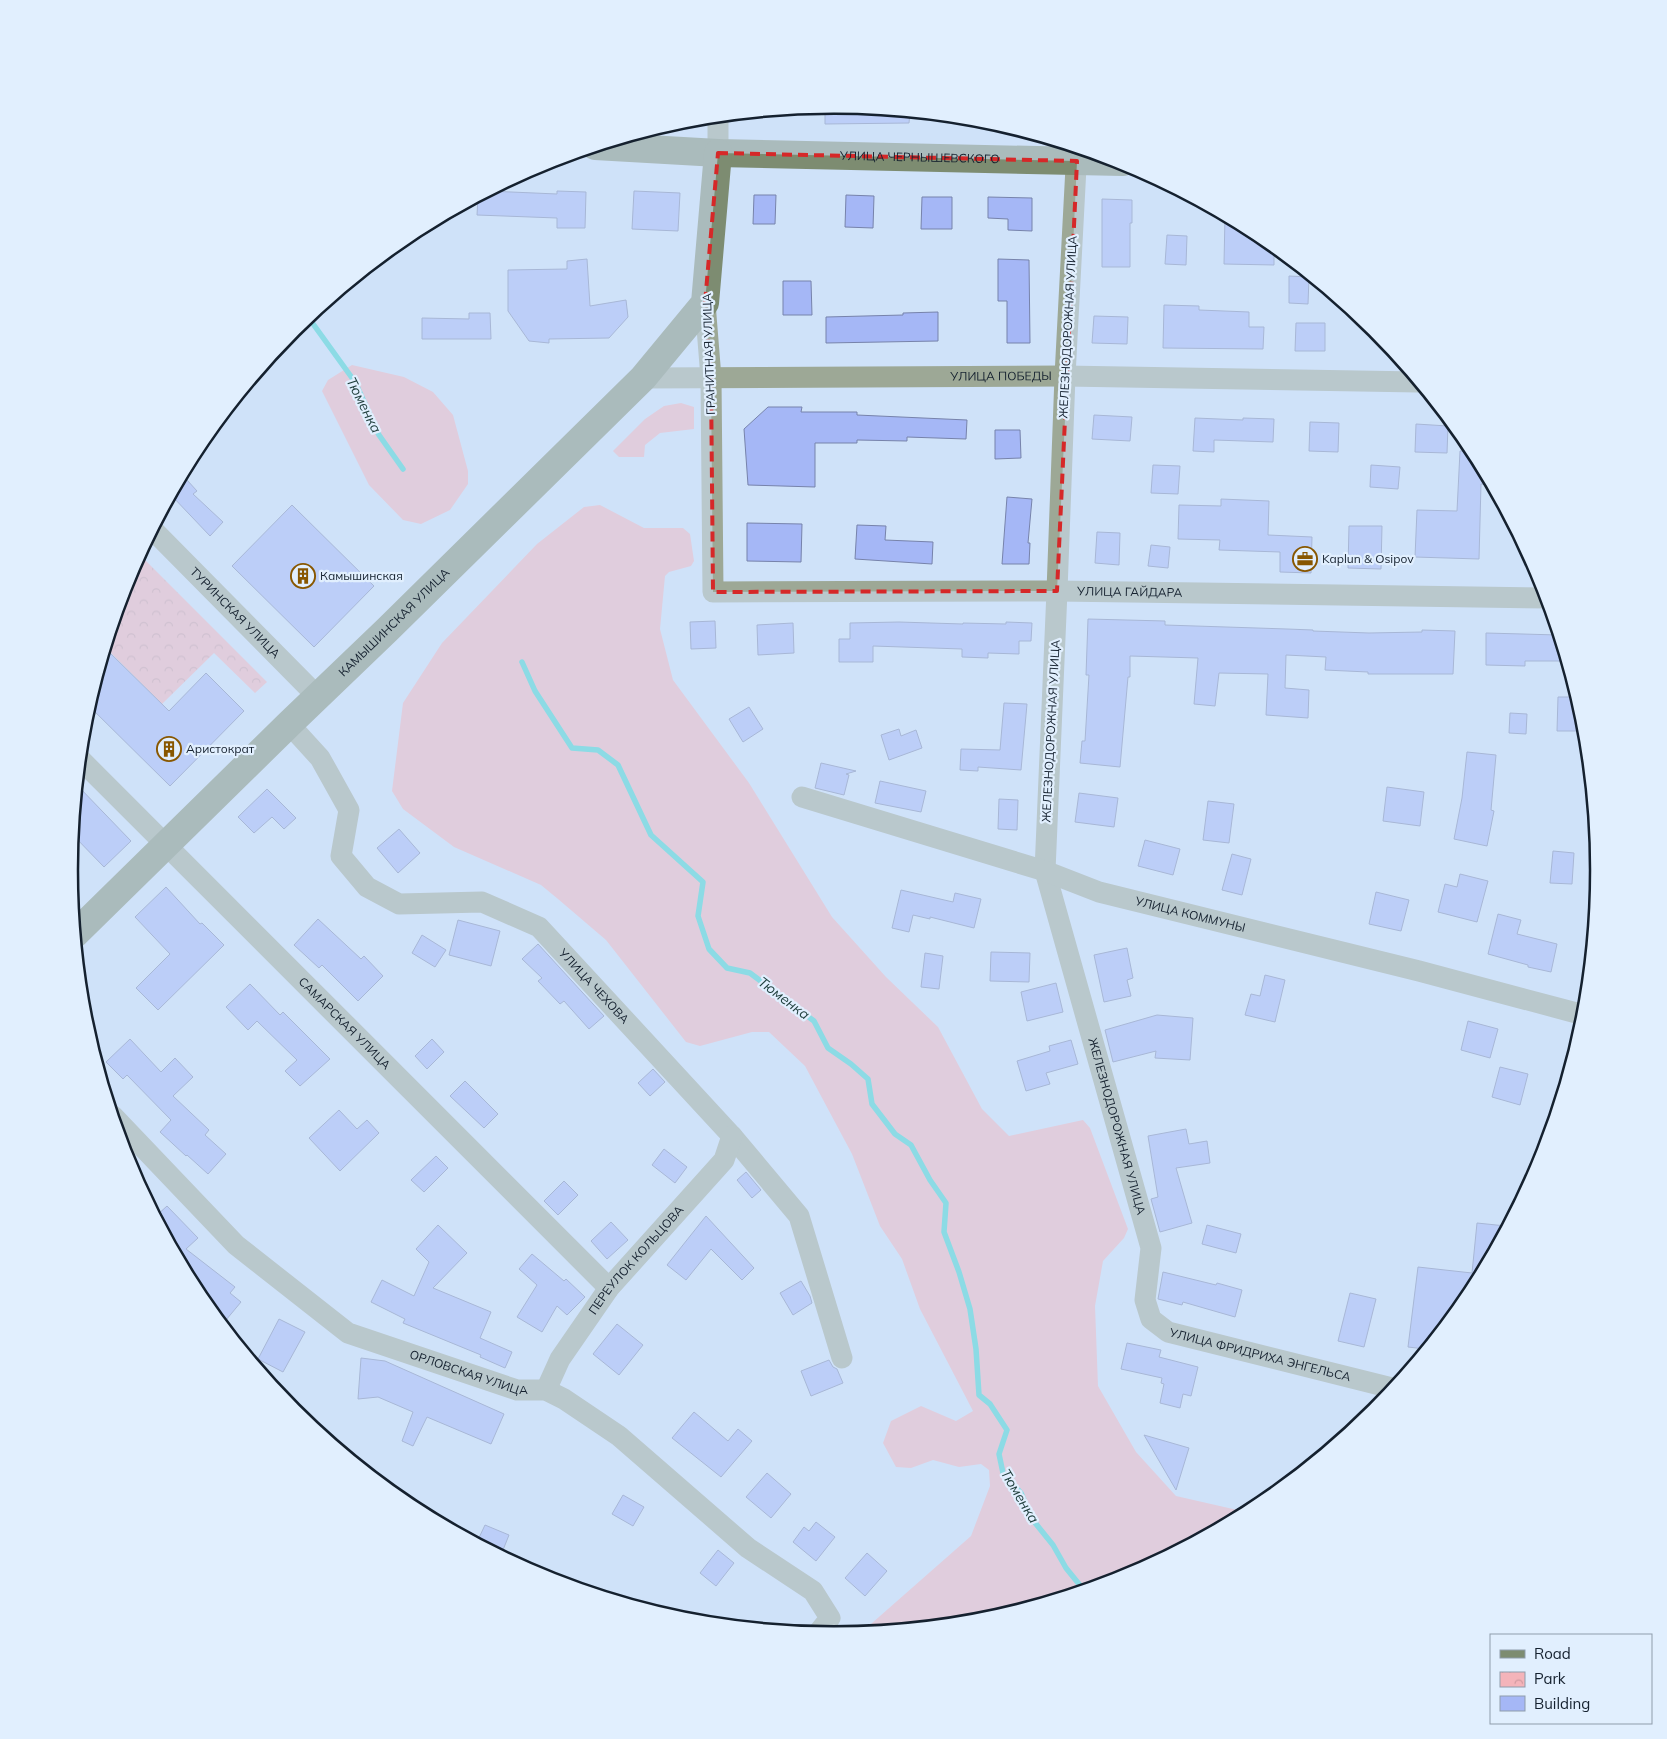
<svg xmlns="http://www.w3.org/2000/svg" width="1667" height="1739" font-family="Mulish,sans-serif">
  <defs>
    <pattern id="park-crowns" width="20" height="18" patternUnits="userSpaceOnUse" patternTransform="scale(1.25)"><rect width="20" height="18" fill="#f4b4ba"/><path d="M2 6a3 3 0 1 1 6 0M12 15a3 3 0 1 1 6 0" fill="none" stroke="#d09aa0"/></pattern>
  </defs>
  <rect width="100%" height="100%" fill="#cfe2f9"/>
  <!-- green -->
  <path fill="#f4b4ba" d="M352 365 404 377 433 392 453 415 468 471V484L450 510 421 524 403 520 369 485 322 391 328 380Z
    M681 403 694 407V429L660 433 645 445 644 457H619L613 451 645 419 664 406Z
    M600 505 644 528H683L690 534 694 561 691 566 669 572 665 576 660 629 673 680 749 783 832 917 886 977 938 1027 982 1109 1009 1136 1083 1120 1090 1128 1128 1229 1124 1238 1103 1261 1095 1306 1098 1386 1136 1452 1176 1496 1246 1512 1126 1576 982 1620 863 1631 971 1536 990 1486 989 1470 981 1464 959 1467 933 1460 911 1468 896 1467 883 1443 891 1421 921 1406 956 1421 973 1411 920 1309 902 1259 880 1226 852 1154 805 1066 769 1032H752L700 1046 686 1042 606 940 558 899 541 885 454 847 403 809 392 791 403 703 442 643 537 544 584 507Z"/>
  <!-- park -->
  <path fill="url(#park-crowns)" d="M139 554 267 682 255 693 214 653 162 704 106 648 127 577Z"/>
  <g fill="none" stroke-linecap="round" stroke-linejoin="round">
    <!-- stream -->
    <path stroke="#3ad2cd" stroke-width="5.5" d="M306 318 311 321 355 382 379 435 403 469
      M522 662 535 691 572 748 598 750 618 765 651 835 703 882 698 916 709 949 727 968 750 973 814 1021 828 1048 851 1064 868 1079 872 1104 895 1134 911 1145 930 1180 946 1203 944 1232 959 1272 970 1309 976 1349 979 1395 990 1404 1007 1430 999 1454 1003 1473 1021 1493 1032 1519 1053 1545 1066 1568 1083 1589"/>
  </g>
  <!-- building -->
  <path fill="#a5b7f6" stroke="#7783ab" d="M834 105 910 112 909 123 825 124V106Z
    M488 191 557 194V191L586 192 585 228H557V218L477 215 478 197Z
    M634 191 680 193 678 231 632 229Z
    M754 195H776L775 224H753Z
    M846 195 874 196 873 228 845 227Z
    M922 197H952V229H921Z
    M988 197 1032 198V231L1008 230V219L988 218Z
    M1102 199 1132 200V223H1130V267H1102Z
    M1225 216 1259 234 1274 247V265L1224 264Z
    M1167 235 1187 236 1186 265 1165 264Z
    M587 259 590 306 626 300 628 317 609 338 549 339V343L529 341 508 311V270L567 269V261Z
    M998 259 1029 260 1030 343H1007V301H998Z
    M1289 276 1309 277 1308 304 1289 303Z
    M783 281H811L812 315H783Z
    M1164 305 1199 306V310L1249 312V327H1264L1263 349 1163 348Z
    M938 312V341L826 343V317L903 315V313Z
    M469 313H490L491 339H422V318L469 319Z
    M1094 316 1128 317 1127 344 1092 343Z
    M1296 323H1325V351H1295Z
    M768 407H802L801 412H857V415L967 420 966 439 907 437V441L857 440V443H815V487L748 485 744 429Z
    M1094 415 1132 417 1130 441 1092 439Z
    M1195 418 1243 420V418L1274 419 1273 442 1214 440V452L1193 451Z
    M1310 422 1339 423 1338 452 1309 451Z
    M1416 424 1448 426 1447 453 1415 452Z
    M995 430H1020L1021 458 995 459Z
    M1460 451H1473L1491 485 1481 484 1479 559 1415 557 1417 510 1457 511Z
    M1153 465 1180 466 1178 494 1151 493Z
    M1371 465 1400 467 1398 489 1370 487Z
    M187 480 197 491 193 494 223 522 210 536 171 495Z
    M1007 497 1032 499 1028 543H1030L1029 564H1002Z
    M1221 499 1269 501 1268 535 1312 537 1311 573 1280 572V552L1219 550 1220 540 1178 539 1179 505 1221 506Z
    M292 505 374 586 314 647 232 566Z
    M747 523 802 524 801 562 747 561Z
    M857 525 886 526 885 540 933 542 932 564 855 559Z
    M1349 526H1382L1381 569 1348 568Z
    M1097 532 1120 533 1119 565 1095 563Z
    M1151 545 1170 547 1168 568 1148 566Z
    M1088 619 1165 621V625L1287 629 1313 630V631L1369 633 1422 632V630L1455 631 1453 674H1368V672L1325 670 1326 657 1286 655 1285 688 1309 690 1308 718 1266 715 1268 674 1219 673 1215 706 1194 704 1198 658 1130 656V677H1128L1120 767 1080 763 1082 741H1085L1089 675H1086Z
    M715 621 716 648 691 649 690 622Z
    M899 622 963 624V623L1006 624V622L1032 623 1031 641H1019V654L988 653V658L962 657V649L873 646V662H839V639H850V623Z
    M793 623 794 653 758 655 757 625Z
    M1486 633 1558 635 1566 661H1525V666L1486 665Z
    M105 648 169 711 206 673 244 711 170 786 88 705Z
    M1558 697H1577L1579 705 1578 731H1557Z
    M1004 703 1027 704 1021 770 978 767V771L960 770 961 749 1000 750Z
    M749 707 763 729 743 742 729 719Z
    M1510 713 1527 714 1526 734 1509 733Z
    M899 729 901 736 916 730 922 748 889 760 881 735Z
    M1467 752 1496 755 1491 810 1494 811 1487 846 1454 839 1462 798Z
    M821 763 856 771 846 774 849 775 844 795 815 788Z
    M880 781 926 791 921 812 875 803Z
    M77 785 131 841 104 867 72 834Z
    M1387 787 1424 792 1420 826 1383 821Z
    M267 789 296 818 284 829 272 817 254 833 238 817Z
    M1079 793 1118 798 1114 827 1075 822Z
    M999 799 1018 800 1017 830 998 829Z
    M1208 801 1234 804 1229 843 1203 840Z
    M399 829 420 853 398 873 377 848Z
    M1145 840 1180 849 1173 875 1138 866Z
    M1553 851 1574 853 1572 884 1550 883Z
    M1232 854 1251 859 1242 895 1222 890Z
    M1460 874 1488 881 1477 922 1438 912 1445 884 1457 887Z
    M166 887 200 924 202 923 224 945 158 1010 136 988 170 954 135 917Z
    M901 890 953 902 955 893 981 899 974 928 930 917V919L913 915 909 932 892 928Z
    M1376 892 1409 900 1401 931 1369 924Z
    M1498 914 1521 920 1517 934 1557 944 1551 972 1528 967V965L1488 954Z
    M318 919 361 959 364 956 383 976 358 1001 322 965 319 968 294 945Z
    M458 920 500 931 491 966 449 955Z
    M422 935 446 950 435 967 412 953Z
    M538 944 604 1016 589 1029 564 1001 560 1004 538 981 542 978 522 959Z
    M1127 948 1133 978 1127 980 1131 996 1104 1002 1094 955Z
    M991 952 1030 953 1029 982 990 981Z
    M925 953 943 956 939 989 921 987Z
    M1265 975 1285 980 1275 1022 1245 1015 1251 994 1260 996Z
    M1056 983 1063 1012 1027 1021 1021 992Z
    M250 984 280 1015 283 1012 330 1059 300 1086 285 1071 297 1060 257 1021 248 1030 226 1007Z
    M1157 1015 1193 1018 1190 1060 1155 1058 1156 1051 1113 1062 1105 1030Z
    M1468 1021 1498 1029 1490 1058 1461 1050Z
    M130 1039 161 1072 175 1058 193 1077 173 1096 209 1130 205 1135 226 1154 208 1174 187 1155 186 1156 160 1132 171 1120 127 1075 123 1079 106 1062Z
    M432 1039 444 1052 427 1069 415 1056Z
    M1071 1040 1078 1064 1046 1073 1050 1084 1026 1091 1017 1061 1050 1051 1049 1046Z
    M1500 1067 1528 1074 1520 1105 1492 1097Z
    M653 1069 665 1082 650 1096 638 1083Z
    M465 1081 498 1114 484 1128 450 1096Z
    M339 1110 357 1129 367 1120 379 1133 340 1171 309 1138Z
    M1186 1129 1189 1144 1207 1141 1210 1163 1176 1168 1192 1223 1160 1232 1151 1199 1158 1197 1148 1136Z
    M664 1149 687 1167 675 1183 652 1165Z
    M436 1156 448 1168 424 1192 411 1180Z
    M746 1172 761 1190 752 1198 737 1180Z
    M564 1181 578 1195 558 1215 544 1201Z
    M167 1206 198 1238 186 1249 235 1287 230 1293 241 1302 226 1320 197 1294 156 1216Z
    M706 1216 754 1268 742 1280 711 1249 686 1280 667 1265Z
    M611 1222 628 1240 607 1259 591 1241Z
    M1477 1223 1506 1226 1469 1295 1425 1349 1408 1347 1418 1267 1472 1273Z
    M438 1225 467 1253 433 1288 491 1312 480 1338 512 1352 505 1368 480 1357 481 1355 403 1323 405 1319 371 1302 382 1280 414 1296 429 1262 416 1249Z
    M1207 1225 1241 1234 1236 1253 1202 1244Z
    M532 1254 564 1281 566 1279 585 1297 567 1315 557 1306 542 1332 517 1317 537 1285 519 1269Z
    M1163 1272 1216 1285 1217 1283 1242 1290 1235 1317 1183 1302 1182 1305 1158 1299Z
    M801 1281 810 1296 812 1303 793 1315 780 1293Z
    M1350 1293 1376 1299 1364 1347 1338 1341Z
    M279 1319 305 1332 283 1372 258 1359Z
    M617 1324 643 1345 619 1375 593 1354Z
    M1127 1343 1161 1350 1159 1357 1198 1367 1191 1396 1183 1394 1180 1408 1160 1403 1164 1384 1161 1383 1162 1378 1121 1369Z
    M361 1358 385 1361 504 1414 491 1444 427 1417 413 1446 402 1441 413 1412 378 1397 358 1399Z
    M829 1360 833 1367 837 1369 843 1383 811 1396 801 1371Z
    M694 1412 728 1441 738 1429 752 1441 721 1477 672 1438Z
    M1144 1435 1189 1448 1176 1490Z
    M767 1473 791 1494 771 1518 746 1497Z
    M623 1495 644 1507 633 1526 612 1514Z
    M816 1522 835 1537 816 1561 793 1542 804 1527 809 1531Z
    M485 1525 509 1535 501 1555 477 1542Z
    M718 1550 734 1563 716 1586 700 1573Z
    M867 1553 887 1571 865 1596 845 1578Z"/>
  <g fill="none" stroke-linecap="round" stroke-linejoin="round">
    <!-- street -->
    <g stroke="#9da896" stroke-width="21">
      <path id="s1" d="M1077 148 1065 376 1057 591 1045 871 1151 1248 1145 1300 1151 1319 1168 1332 1392 1388"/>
      <path d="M718 153V116"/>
      <path id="s2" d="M705 303 711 378 713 592 1057 591 1547 598"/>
      <path id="s3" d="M643 378 1065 376 1418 382"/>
      <path id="s4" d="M152 529 317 696"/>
      <path id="s5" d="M289 724 320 758 349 810 341 856 367 887 399 904 482 902 539 927 732 1136 799 1216 842 1358"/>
      <path id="s6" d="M80 759 609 1288"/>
      <path id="s7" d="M802 797 1045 871 1099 892 1419 971 1584 1015"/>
      <path id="s8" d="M113 1116 236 1245 348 1333 517 1390H546L564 1399 619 1436 748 1548 813 1591 830 1618 818 1633"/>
      <path id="s9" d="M546 1390 560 1359 609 1288 724 1160 732 1136"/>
    </g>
    <!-- secondary -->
    <g stroke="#7d8c71" stroke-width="28">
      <path id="s10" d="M595 146 718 153 1123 162"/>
      <path id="s11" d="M75 934 289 724 387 630 643 378 705 303 718 153"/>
    </g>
  </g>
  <!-- marked area -->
  <path d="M0 0H1667V1739H0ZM718 153 1077 161 1057 591 713 592 711 378 705 303Z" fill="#cfe2f9" fill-opacity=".55" fill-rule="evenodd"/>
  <path fill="none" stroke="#d62828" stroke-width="4" stroke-dasharray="10 6" stroke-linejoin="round" d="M718 153 1077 161 1057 591 713 592 711 378 705 303Z"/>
  <!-- icons -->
  <defs>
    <symbol id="office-ring" viewBox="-11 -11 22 22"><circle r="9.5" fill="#e1effe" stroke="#885700" stroke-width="1.5"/><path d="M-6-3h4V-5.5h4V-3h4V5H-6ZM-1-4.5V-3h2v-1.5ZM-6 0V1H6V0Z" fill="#885700"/></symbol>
    <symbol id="building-ring" viewBox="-11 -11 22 22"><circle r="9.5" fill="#e1effe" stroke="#885700" stroke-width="1.5"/><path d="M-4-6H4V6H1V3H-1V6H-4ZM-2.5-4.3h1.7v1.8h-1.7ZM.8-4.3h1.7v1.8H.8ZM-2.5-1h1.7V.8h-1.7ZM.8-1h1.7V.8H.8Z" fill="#885700"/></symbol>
  </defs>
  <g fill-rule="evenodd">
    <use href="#office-ring" x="1291" y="545" width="28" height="28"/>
    <use href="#building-ring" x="289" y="562" width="28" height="28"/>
    <use href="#building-ring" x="155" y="735" width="28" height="28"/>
  </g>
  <g text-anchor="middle" stroke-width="4.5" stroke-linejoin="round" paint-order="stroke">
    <!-- street labels -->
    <g font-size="12" fill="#15212f" stroke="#e1effe">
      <text dy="4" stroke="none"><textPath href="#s10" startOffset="325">УЛИЦА ЧЕРНЫШЕВСКОГО</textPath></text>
      <text transform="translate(1068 327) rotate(-87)" y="4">ЖЕЛЕЗНОДОРОЖНАЯ УЛИЦА</text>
      <text transform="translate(709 354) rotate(-92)" y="4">ГРАНИТНАЯ УЛИЦА</text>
      <text dy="4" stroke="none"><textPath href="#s3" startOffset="358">УЛИЦА ПОБЕДЫ</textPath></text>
      <text dy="4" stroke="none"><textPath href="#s2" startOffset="706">УЛИЦА ГАЙДАРА</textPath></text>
      <text dy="4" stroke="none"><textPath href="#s4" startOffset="118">ТУРИНСКАЯ УЛИЦА</textPath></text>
      <text dy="4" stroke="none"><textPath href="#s11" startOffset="446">КАМЫШИНСКАЯ УЛИЦА</textPath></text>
      <text transform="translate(1051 731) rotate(-87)" y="4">ЖЕЛЕЗНОДОРОЖНАЯ УЛИЦА</text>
      <text dy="4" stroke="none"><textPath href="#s7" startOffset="406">УЛИЦА КОММУНЫ</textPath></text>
      <text dy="4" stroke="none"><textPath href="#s5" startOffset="455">УЛИЦА ЧЕХОВА</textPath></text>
      <text dy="4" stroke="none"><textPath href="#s6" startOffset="374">САМАРСКАЯ УЛИЦА</textPath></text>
      <text dy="4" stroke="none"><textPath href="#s1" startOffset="989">ЖЕЛЕЗНОДОРОЖНАЯ УЛИЦА</textPath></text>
      <text dy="4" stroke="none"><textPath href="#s9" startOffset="159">ПЕРЕУЛОК КОЛЬЦОВА</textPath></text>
      <text dy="4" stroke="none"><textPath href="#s1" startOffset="1304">УЛИЦА ФРИДРИХА ЭНГЕЛЬСА</textPath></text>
      <text dy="4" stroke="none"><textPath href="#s8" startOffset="448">ОРЛОВСКАЯ УЛИЦА</textPath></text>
    </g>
    <!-- poi labels -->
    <g font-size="12" fill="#15212f" stroke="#e1effe" text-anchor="start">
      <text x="1322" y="563">Kaplun &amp; Osipov</text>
      <text x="320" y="580">Камышинская</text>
      <text x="186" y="753">Аристократ</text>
    </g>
    <!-- water labels -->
    <g font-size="14" font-style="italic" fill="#203f3d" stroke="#e1effe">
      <text transform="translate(364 405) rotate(63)" y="5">Тюменка</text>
      <text transform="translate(784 998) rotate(37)" y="5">Тюменка</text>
      <text transform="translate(1020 1496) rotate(59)" y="5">Тюменка</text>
    </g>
  </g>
  <!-- crop -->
  <path d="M0 0H1667V1739H0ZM78 870a756 756 0 1 1 1512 0a756 756 0 1 1-1512 0Z" fill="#e1effe" fill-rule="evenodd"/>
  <path fill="none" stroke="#15212f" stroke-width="2.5" d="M78 870a756 756 0 1 1 1512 0a756 756 0 1 1-1512 0Z"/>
  <!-- legend -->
  <rect x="1490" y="1634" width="162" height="90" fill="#e1effe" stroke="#8f9dab"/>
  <rect x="1500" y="1650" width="25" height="8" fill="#7d8c71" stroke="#8f9dab"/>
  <text x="1534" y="1659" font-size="15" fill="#15212f">Road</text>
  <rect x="1500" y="1672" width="25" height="15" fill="url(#park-crowns)" stroke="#8f9dab"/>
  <text x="1534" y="1684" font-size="15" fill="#15212f">Park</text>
  <rect x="1500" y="1696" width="25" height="15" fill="#a5b7f6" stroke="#8f9dab"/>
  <text x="1534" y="1709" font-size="15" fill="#15212f">Building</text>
</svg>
